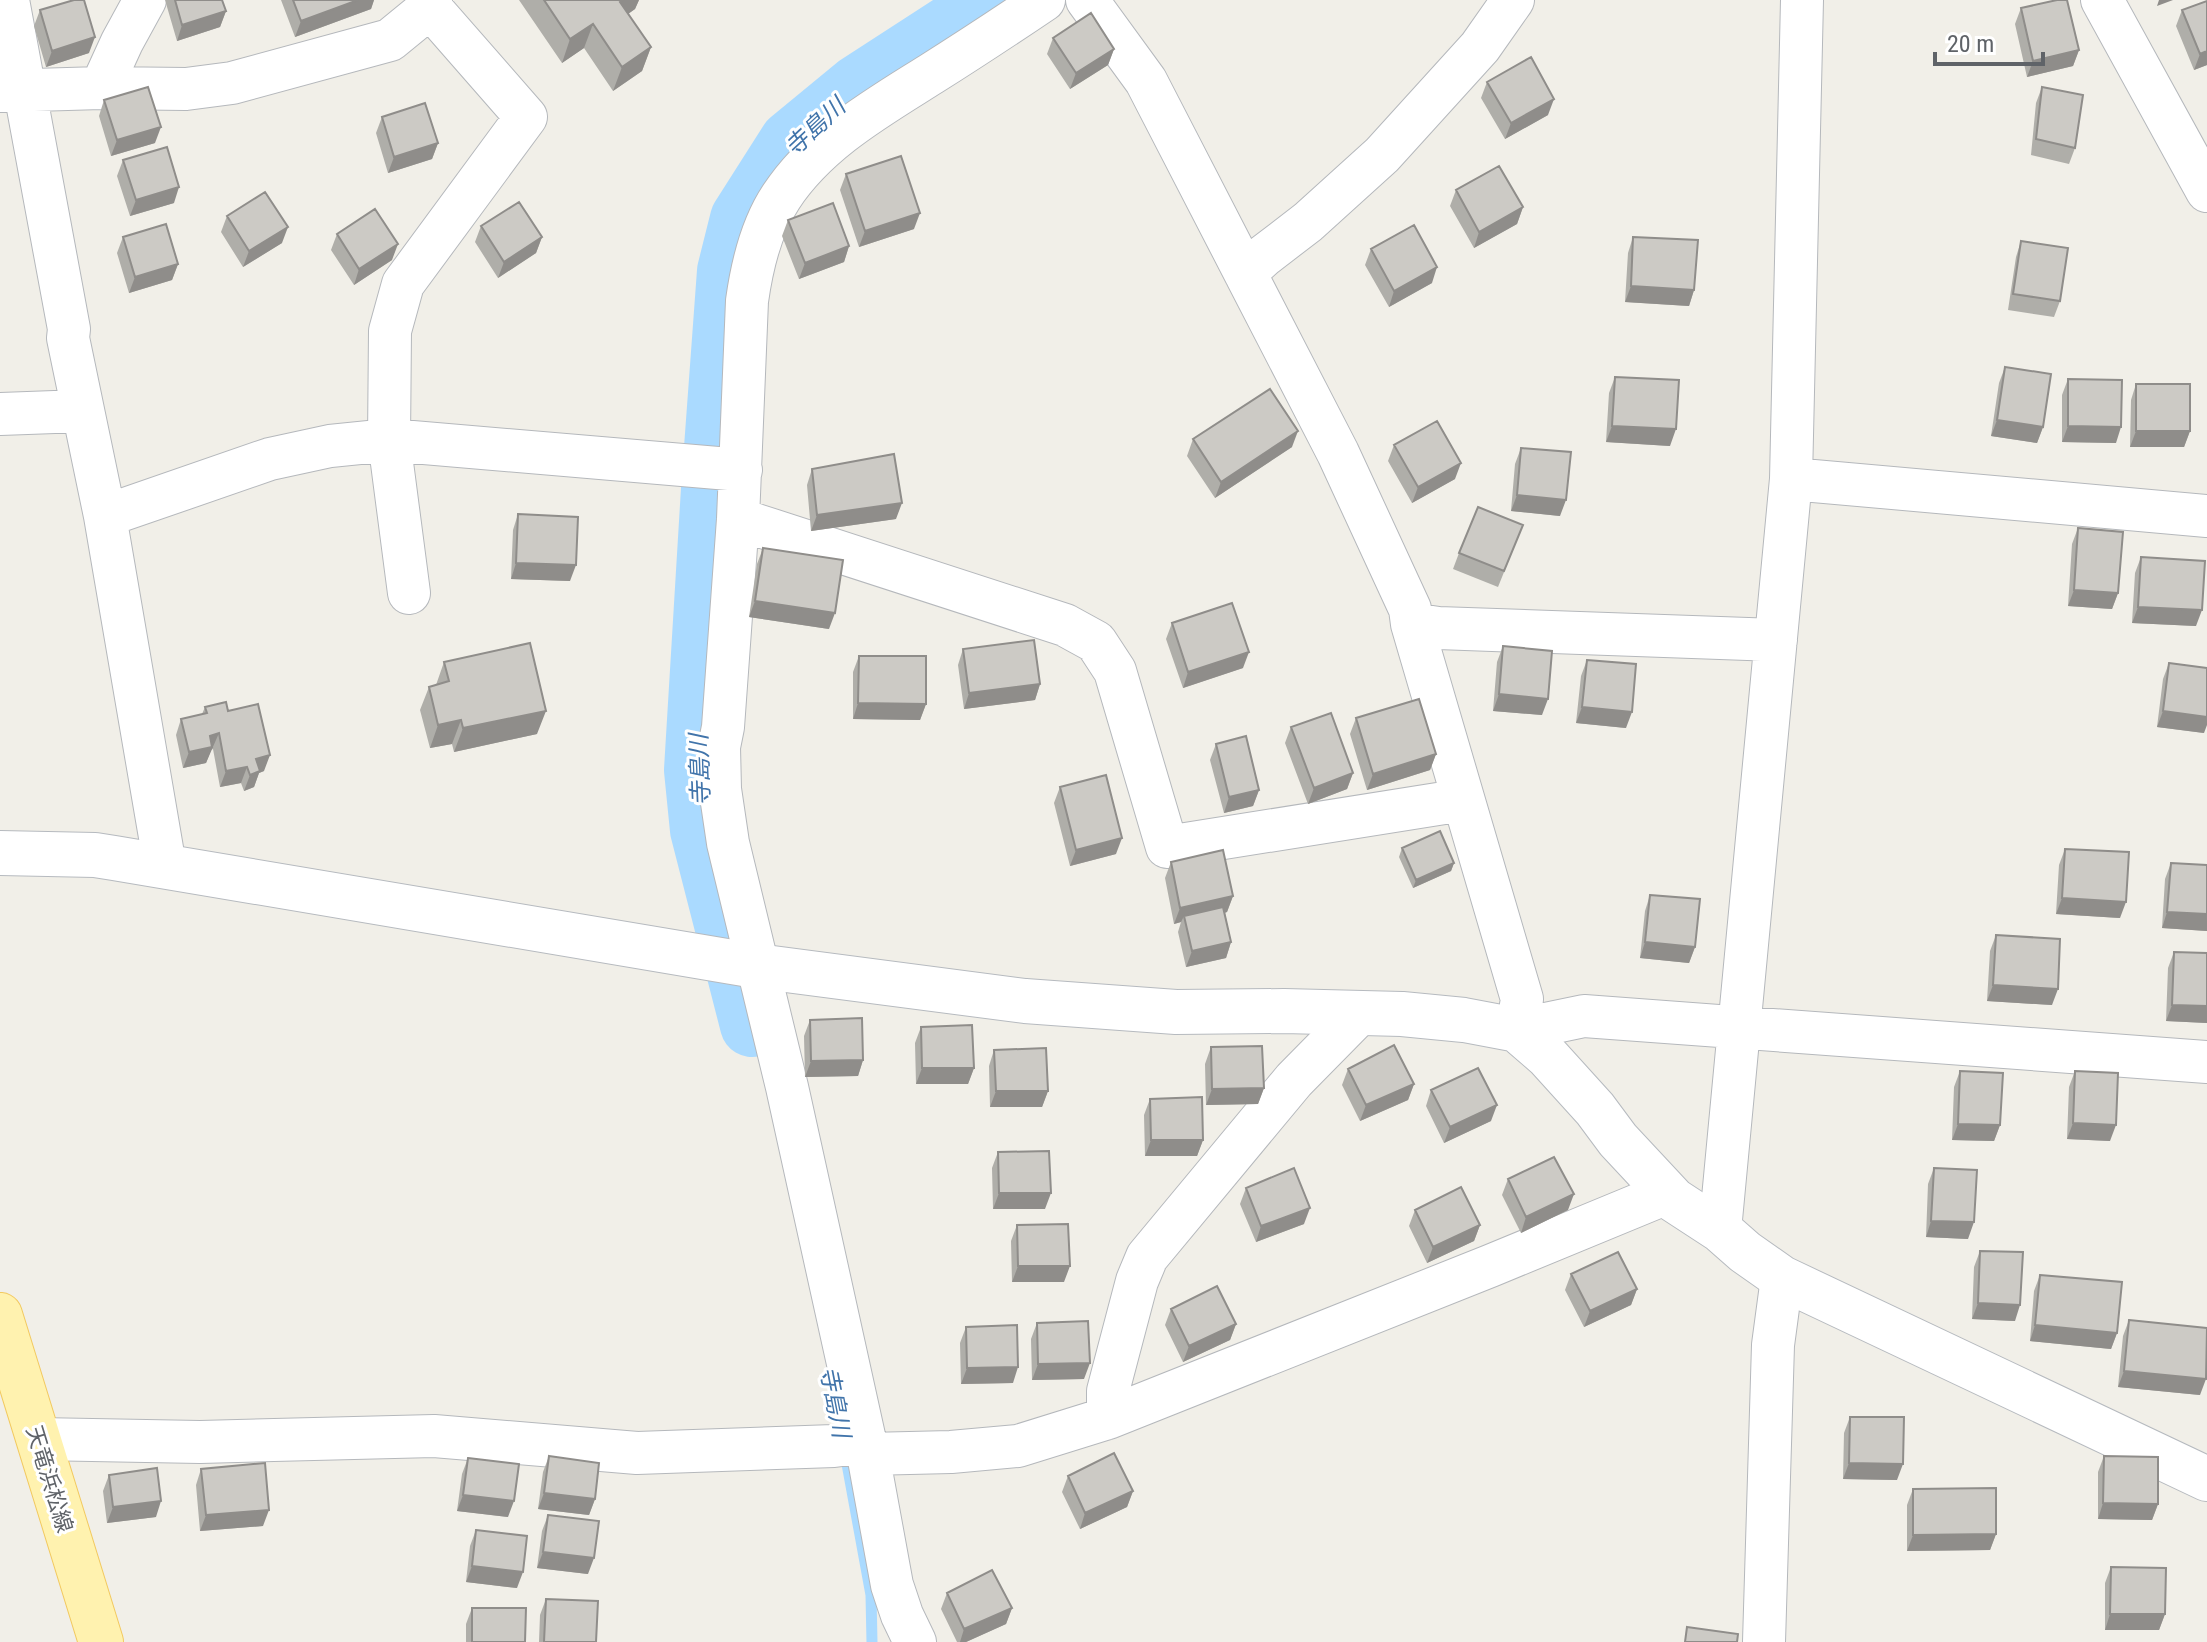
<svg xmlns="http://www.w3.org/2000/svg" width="2207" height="1642" font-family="'Roboto Condensed','Noto Sans JP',sans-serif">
  <rect width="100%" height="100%" fill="#f1efe8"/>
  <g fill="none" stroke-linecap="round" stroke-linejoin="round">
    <!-- stream -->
    <path stroke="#aadaff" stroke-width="11" d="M845 1453 871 1595 872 1642"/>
    <!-- river -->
    <path stroke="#aadaff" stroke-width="64" d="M752 1025 702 830 696 770 713 489 729 271 742 219 791 142 859 86 992 0"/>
    <defs>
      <path id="street" d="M8 0 69 329 68 338 105 516 165 866
        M1087 0 1146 81 1338 453 1410 609 1412 624 1522 999 1517 1030 1584 1016 2207 1062
        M2102 0 2207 191
        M101 88 122 42 145 0
        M0 91 101 88 186 89 232 83 390 40 423 13 431 0
        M1245 273 1265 255 1308 222 1382 155 1480 47 1513 0
        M0 414 82 411
        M1791 479 2207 516
        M105 516 270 459 330 446 389 440 741 470
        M738 519 1065 625 1096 642 1115 671 1167 847 1463 800
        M409 593 389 440 390 331 403 284 526 117 428 5
        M1412 624 1438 628 1776 640
        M1720 1230 1791 479 1802 0
        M1108 1418 1490 1266 1667 1193
        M38 1439 200 1442 434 1436 637 1453 834 1446 865 1442
        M868 1454 951 1452 1018 1446 1108 1418V1391L1137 1281 1147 1257 1294 1080 1360 1013
        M915 1642 902 1615 892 1585 868 1454 787 1087 728 843 720 789 719 747 723 727 738 519 747 301C752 265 761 227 781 197 817 142 877 108 931 74 969 50 1007 25 1044 0
        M1764 1642 1773 1345 1782 1278"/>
      <path id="secondary" d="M0 853 95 855 114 858 756 966 1025 1001 1176 1012 1284 1011 1402 1014 1464 1020 1517 1030 1547 1056 1595 1109 1618 1140 1674 1200 1720 1230 1745 1252 1782 1278 2207 1479"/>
      <path id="primary" d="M0 1315 101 1642"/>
    </defs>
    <!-- street casing -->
    <use href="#street" stroke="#b5b8bc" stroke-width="44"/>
    <!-- secondary casing -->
    <use href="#secondary" stroke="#b6babf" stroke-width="46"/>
    <!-- primary casing -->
    <use href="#primary" stroke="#f2c960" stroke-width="46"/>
    <!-- street -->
    <use href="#street" stroke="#fff" stroke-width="42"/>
    <!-- secondary -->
    <use href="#secondary" stroke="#fff" stroke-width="44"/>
    <!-- primary -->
    <use href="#primary" stroke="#fff2af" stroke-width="44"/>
  </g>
  <!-- wall -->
  <path fill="#afaea9" d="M165 0H222L226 11 220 27 177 41Z
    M281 0H374L371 9 295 37Z
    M519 0H639L635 9 628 14 651 47 642 71 613 91 584 48 562 63Z
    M2021 8 2079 50 2073 66 2027 77 2015 24Z
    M40 10 89 53 46 67 34 26Z
    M2182 10 2207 65 2194 70 2176 26Z
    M1053 38 1114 49 1108 65 1070 89 1047 54Z
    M1487 82 1548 115 1505 139 1481 98Z
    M2042 87 2075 148 2069 164 2031 155 2036 103Z
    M104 100 155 143 111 156 99 116Z
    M382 117 438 143 432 159 388 173 376 133Z
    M123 160 174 203 130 216 117 176Z
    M846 174 914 229 859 247 840 190Z
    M1456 190 1523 207 1517 224 1474 248 1450 206Z
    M227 216 282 243 243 267 221 232Z
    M788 220 849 246 844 262 799 279 782 236Z
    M481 226 542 237 536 253 498 278 475 242Z
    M337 234 392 260 354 285 331 250Z
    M123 237 178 264 172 280 129 293 117 253Z
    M1633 237 1694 290 1689 306 1625 302 1628 253Z
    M2021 241 2060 301 2054 317 2008 310 2016 257Z
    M1371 249 1432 283 1389 307 1365 265Z
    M2005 367 2043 427 2037 443 1991 436 1999 383Z
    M1615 377 1670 446 1606 442 1609 393Z
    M2068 379 2116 443 2062 442V395Z
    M2136 384 2190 431 2184 447H2130L2131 400Z
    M1193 439 1292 447 1215 498 1187 456Z
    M1394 445 1455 479 1412 503 1388 461Z
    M1521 448 1560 516 1511 511 1515 464Z
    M812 469 896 519 811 531 807 485Z
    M518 514 570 581 511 579 513 530Z
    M1523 525 1498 587 1453 569 1459 553Z
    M2078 528 2118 593 2112 609 2068 606 2072 544Z
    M763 548 829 629 749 617 757 564Z
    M2141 557 2196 626 2132 623 2135 573Z
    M1172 623 1243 668 1183 688 1166 639Z
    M1503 646 1542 715 1493 711 1497 662Z
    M963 649 1040 684 1035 700 964 709 958 665Z
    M859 656 926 704 920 720 853 719V672Z
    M1587 660 1626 728 1576 723 1581 676Z
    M444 662 537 734 454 752 452 744 430 748 420 710 429 687 436 685Z
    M2169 663 2204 733 2157 727 2163 679Z
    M205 707 228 711 264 771 259 773 254 787 244 791 241 783 220 787 213 749 211 750 206 763 183 768 176 735 181 719 202 714Z
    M1356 718 1436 754 1430 770 1367 790 1350 734Z
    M1291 727 1353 773 1347 789 1308 804 1285 743Z
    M1216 744 1259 790 1253 806 1224 813 1210 760Z
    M1060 787 1116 854 1070 866 1054 803Z
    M1402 848 1454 863 1451 871 1413 888 1399 857Z
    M2065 849 2120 918 2056 914 2059 865Z
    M1171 862 1233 896 1227 912 1225 913 1231 942 1226 958 1186 967 1178 932 1181 922 1174 924 1165 878Z
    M2171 863 2207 865V931L2162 928 2165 879Z
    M1650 895 1695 947 1689 963 1640 958 1645 911Z
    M1996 935 2052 1005 1987 1001 1990 951Z
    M2174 952 2207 953V1023L2166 1021 2168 968Z
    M810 1020 863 1060 858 1076 805 1077 804 1036Z
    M921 1027 974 1068 968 1084H916L915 1043Z
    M1211 1047 1264 1088 1258 1104 1206 1105 1205 1064Z
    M994 1050 1048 1091 1042 1107H990L989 1066Z
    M1348 1069 1414 1084 1408 1100 1360 1121 1342 1085Z
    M1960 1071 2000 1125 1994 1141 1952 1140 1954 1087Z
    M2075 1071 2110 1141 2067 1139 2069 1087Z
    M1431 1090 1491 1121 1444 1143 1426 1106Z
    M1150 1099 1203 1140 1197 1156H1145L1144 1115Z
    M998 1152 1045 1209H993L992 1168Z
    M1934 1168 1968 1239 1926 1237 1928 1184Z
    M1508 1179 1568 1210 1521 1233 1502 1195Z
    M1246 1188 1304 1224 1256 1242 1240 1204Z
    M1415 1210 1480 1225 1474 1241 1427 1263 1409 1226Z
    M1017 1225 1064 1282H1012L1011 1241Z
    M1980 1251 2015 1321 1972 1319 1974 1267Z
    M1571 1274 1637 1289 1631 1305 1584 1327 1565 1290Z
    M2040 1275 2117 1333 2111 1349 2030 1341 2034 1291Z
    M1171 1309 1236 1324 1230 1340 1183 1362 1165 1325Z
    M2129 1320 2200 1395 2118 1387 2123 1336Z
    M1037 1323 1084 1379 1032 1380 1031 1339Z
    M966 1327 1013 1383 961 1384 960 1343Z
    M1850 1417 1897 1480 1843 1479 1844 1433Z
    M549 1456 595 1499 589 1515 538 1509 543 1472Z
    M2104 1456 2158 1504 2152 1520 2098 1519V1472Z
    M468 1458 508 1517 457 1511 462 1474Z
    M201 1469 263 1526 200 1531 196 1485Z
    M109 1475 156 1517 107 1523 103 1491Z
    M1068 1476 1133 1491 1127 1507 1080 1529 1062 1492Z
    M1913 1489 1996 1534 1990 1550 1907 1551V1505Z
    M548 1515 588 1574 537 1568 542 1531Z
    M476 1530 517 1588 466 1582 470 1546Z
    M2111 1567 2165 1614 2159 1630H2105V1583Z
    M947 1593 1012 1608 1006 1624 966 1642H957L941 1609Z
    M546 1599 596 1642H539L540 1615Z
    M472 1608 525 1642H466V1624Z"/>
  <!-- shaded-wall -->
  <path fill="#8f8d8a" d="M358 0H374L371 9 295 37 301 21Z
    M623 0H639L635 9 611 26 620 2Z
    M2159 0H2173L2157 6Z
    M226 11 220 27 177 41 182 25Z
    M593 24 584 48 562 63 570 39Z
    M95 37 89 53 46 67 52 51Z
    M651 47 642 71 613 91 622 67Z
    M1114 49 1108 65 1070 89 1076 73Z
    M2079 50 2073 66 2027 77 2033 61Z
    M2207 51V65L2194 70 2200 54Z
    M1554 99 1548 115 1505 139 1511 123Z
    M161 127 155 143 111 156 117 140Z
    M438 143 432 159 388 173 394 157Z
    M179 187 174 203 130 216 136 200Z
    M1523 207 1517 224 1474 248 1479 232Z
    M920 213 914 229 859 247 865 231Z
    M288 227 282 243 243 267 249 251Z
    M542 237 536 253 498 278 504 262Z
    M398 244 392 260 354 285 359 269Z
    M849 246 844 262 799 279 805 263Z
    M178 264 172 280 129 293 135 277Z
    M1437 267 1432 283 1389 307 1394 291Z
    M1631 286 1694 290 1689 306 1625 302Z
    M1997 420 2043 427 2037 443 1991 436Z
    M1612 426 1676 429 1670 446 1606 442Z
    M2068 426 2121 427 2116 443 2062 442Z
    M1298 431 1292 447 1215 498 1221 482Z
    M2136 431H2190L2184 447H2130Z
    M1461 463 1455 479 1412 503 1418 487Z
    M1517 495 1566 500 1560 516 1511 511Z
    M902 503 896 519 811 531 817 515Z
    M516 563 576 565 570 581 511 579Z
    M2074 590 2118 593 2112 609 2068 606Z
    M755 601 835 613 829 629 749 617Z
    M2138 607 2202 610 2196 626 2132 623Z
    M1249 652 1243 668 1183 688 1188 672Z
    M1040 684 1035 700 964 709 969 693Z
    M1499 694 1548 699 1542 715 1493 711Z
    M858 703 926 704 920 720 853 719Z
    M1582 707 1632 712 1626 728 1576 723Z
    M546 711 537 734 454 752 463 728Z
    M2163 711 2207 717V725L2204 733 2157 727Z
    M461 720 452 744 430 748 438 725Z
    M219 733 206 763 183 768 189 752 210 736Z
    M1436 754 1430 770 1367 790 1373 774Z
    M270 755 264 771 259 773 254 787 244 791 256 759Z
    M247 767 241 783 220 787 226 771Z
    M1353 773 1347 789 1308 804 1314 788Z
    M1259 790 1253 806 1224 813 1229 797Z
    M1122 838 1116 854 1070 866 1076 850Z
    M1454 863 1451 871 1413 888 1416 880Z
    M1233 896 1227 912 1185 921 1184 916 1181 922 1174 924 1180 908Z
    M2062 898 2126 902 2120 918 2056 914Z
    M2167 912 2207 914V931L2162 928Z
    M1231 942 1226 958 1186 967 1192 951Z
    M1645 942 1695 947 1689 963 1640 958Z
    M1993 985 2058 989 2052 1005 1987 1001Z
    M2172 1005 2207 1006V1023L2166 1021Z
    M863 1060 858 1076 805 1077 811 1061Z
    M922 1068H974L968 1084H916Z
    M1414 1084 1408 1100 1360 1121 1366 1105Z
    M1264 1088 1258 1104 1206 1105 1212 1089Z
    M996 1091H1048L1042 1107H990Z
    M1497 1105 1491 1121 1444 1143 1450 1127Z
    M2073 1123 2116 1125 2110 1141 2067 1139Z
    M1958 1124 2000 1125 1994 1141 1952 1140Z
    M1151 1140H1203L1197 1156H1145Z
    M999 1193H1051L1045 1209H993Z
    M1574 1194 1568 1210 1521 1233 1526 1217Z
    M1310 1208 1304 1224 1256 1242 1261 1226Z
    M1931 1221 1974 1222 1968 1239 1926 1237Z
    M1480 1225 1474 1241 1427 1263 1433 1247Z
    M1018 1266H1070L1064 1282H1012Z
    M1637 1289 1631 1305 1584 1327 1590 1311Z
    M1978 1303 2020 1305 2015 1321 1972 1319Z
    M1236 1324 1230 1340 1183 1362 1189 1346Z
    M2035 1325 2117 1333 2111 1349 2030 1341Z
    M1090 1363 1084 1379 1032 1380 1038 1364Z
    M1018 1367 1013 1383 961 1384 967 1368Z
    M2124 1371 2206 1379 2200 1395 2118 1387Z
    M1849 1463 1903 1464 1897 1480 1843 1479Z
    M1133 1491 1127 1507 1080 1529 1085 1513Z
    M544 1493 595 1499 589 1515 538 1509Z
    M463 1495 514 1501 508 1517 457 1511Z
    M161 1501 156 1517 107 1523 113 1507Z
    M2103 1503 2158 1504 2152 1520 2098 1519Z
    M269 1510 263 1526 200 1531 206 1515Z
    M1996 1534 1990 1550 1907 1551 1913 1535Z
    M543 1552 594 1558 588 1574 537 1568Z
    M472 1566 523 1572 517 1588 466 1582Z
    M1012 1608 1006 1624 966 1642H960L964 1629Z
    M2110 1614H2165L2159 1630H2105Z"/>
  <!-- building -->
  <path fill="#cccac5" stroke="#8f8d8a" stroke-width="2" d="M74 0H84L95 37 52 51 40 10Z
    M175 0H222L226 11 182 25Z
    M293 0H358L301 21Z
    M544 0H623L620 2 651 47 622 67 593 24 570 39Z
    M2057 0H2067L2079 50 2033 61 2021 8Z
    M2207 1V51L2200 54 2182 10Z
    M1091 13 1114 49 1076 73 1053 38Z
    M1531 57 1554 99 1511 123 1487 82Z
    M148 87 161 127 117 140 104 100Z
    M2042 87 2083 95 2075 148 2036 139Z
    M425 103 438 143 394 157 382 117Z
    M167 147 179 187 136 200 123 160Z
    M901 156 920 213 865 231 846 174Z
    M1499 166 1523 207 1479 232 1456 190Z
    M265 192 288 227 249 251 227 216Z
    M519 202 542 237 504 262 481 226Z
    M833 203 849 246 805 263 788 220Z
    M375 209 398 244 359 269 337 234Z
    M166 224 178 264 135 277 123 237Z
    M1414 225 1437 267 1394 291 1371 249Z
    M1633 237 1698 240 1694 290 1631 286Z
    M2021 241 2068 248 2060 301 2013 294Z
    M2005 367 2051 374 2043 427 1997 420Z
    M1615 377 1679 380 1676 429 1612 426Z
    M2068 379 2122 380 2121 427 2068 426Z
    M2136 384H2190V431H2136Z
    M1270 389 1298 431 1221 482 1193 439Z
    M1437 421 1461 463 1418 487 1394 445Z
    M1521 448 1571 452 1566 500 1517 495Z
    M894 454 902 503 817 515 812 469Z
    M1478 507 1523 525 1504 571 1459 553Z
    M518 514 578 517 576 565 516 563Z
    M2078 528 2123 532 2118 593 2074 590Z
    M763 548 843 560 835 613 755 601Z
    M2141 557 2205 561 2202 610 2138 607Z
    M1232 603 1249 652 1188 672 1172 623Z
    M1034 640 1040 684 969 693 963 649Z
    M530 643 546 711 463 728 461 720 438 725 429 687 449 681 444 662Z
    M1503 646 1552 651 1548 699 1499 694Z
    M859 656H926V704L858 703Z
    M1587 660 1636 664 1632 712 1582 707Z
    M2169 663 2207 668V717L2163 711Z
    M1419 699 1436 754 1373 774 1356 718Z
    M226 702 228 711 258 704 270 755 256 759 260 771 250 775 247 767 226 771 219 733 210 736 212 747 189 752 181 719 207 713 205 707Z
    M1331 713 1353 773 1314 788 1291 727Z
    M1246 736 1259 790 1229 797 1216 744Z
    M1106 775 1122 838 1076 850 1060 787Z
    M1440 831 1454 863 1416 880 1402 848Z
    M2065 849 2129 852 2126 902 2062 898Z
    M1223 850 1233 896 1180 908 1171 862Z
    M2171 863 2207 865V914L2167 912Z
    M1650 895 1700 899 1695 947 1645 942Z
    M1223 907 1231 942 1192 951 1184 916Z
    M1996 935 2060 939 2058 989 1993 985Z
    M2174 952 2207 953V1006L2172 1005Z
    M862 1018 863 1060 811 1061 810 1020Z
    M972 1025 974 1068H922L921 1027Z
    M1394 1045 1414 1084 1366 1105 1348 1069Z
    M1262 1046 1264 1088 1212 1089 1211 1047Z
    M1046 1048 1048 1091H996L994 1050Z
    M1478 1068 1497 1105 1450 1127 1431 1090Z
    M1960 1071 2003 1073 2000 1125 1958 1124Z
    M2075 1071 2118 1073 2116 1125 2073 1123Z
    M1202 1097 1203 1140H1151L1150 1099Z
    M1049 1151 1051 1193H999L998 1152Z
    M1554 1157 1574 1194 1526 1217 1508 1179Z
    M1294 1168 1310 1208 1261 1226 1246 1188Z
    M1934 1168 1977 1170 1974 1222 1931 1221Z
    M1461 1187 1480 1225 1433 1247 1415 1210Z
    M1068 1224 1070 1266H1018L1017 1225Z
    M1980 1251 2023 1252 2020 1305 1978 1303Z
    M1618 1252 1637 1289 1590 1311 1571 1274Z
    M2040 1275 2122 1282 2117 1333 2035 1325Z
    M1217 1286 1236 1324 1189 1346 1171 1309Z
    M2129 1320 2207 1328 2206 1379 2124 1371Z
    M1088 1321 1090 1363 1038 1364 1037 1323Z
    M1017 1325 1018 1367 967 1368 966 1327Z
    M1850 1417H1904L1903 1464 1849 1463Z
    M1114 1453 1133 1491 1085 1513 1068 1476Z
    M549 1456 599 1463 595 1499 544 1493Z
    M2104 1456 2158 1457V1504L2103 1503Z
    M468 1458 519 1464 514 1501 463 1495Z
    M265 1463 269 1510 206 1515 201 1469Z
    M157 1468 161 1501 113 1507 109 1475Z
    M1996 1488V1534L1913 1535V1489Z
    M548 1515 599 1521 594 1558 543 1552Z
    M476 1530 527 1536 523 1572 472 1566Z
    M2111 1567 2166 1568 2165 1614H2110Z
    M992 1570 1012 1608 964 1629 947 1593Z
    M546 1599 598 1601 596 1642H544Z
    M472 1608H526L525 1642H472Z
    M1687 1627 1738 1634 1737 1642H1685Z"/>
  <g text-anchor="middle" stroke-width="6" stroke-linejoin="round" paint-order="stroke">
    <!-- street labels -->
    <g font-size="22" fill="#5f6368" stroke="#fff">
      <text transform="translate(50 1479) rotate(73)" y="8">天竜浜松線</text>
    </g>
    <!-- water labels -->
    <g font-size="24" font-style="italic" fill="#4174aa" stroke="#fff">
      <text transform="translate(815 127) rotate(-43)" y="8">寺島川</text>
      <text transform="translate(700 770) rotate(-92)" y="8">寺島川</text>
      <text transform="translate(835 1402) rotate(79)" y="8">寺島川</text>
    </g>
  </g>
  <!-- scale -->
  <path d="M1935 52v12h108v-12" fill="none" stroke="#5f6368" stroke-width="4"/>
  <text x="1947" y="52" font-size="24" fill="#5f6368" stroke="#ffffff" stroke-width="6" paint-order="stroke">20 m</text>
</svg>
